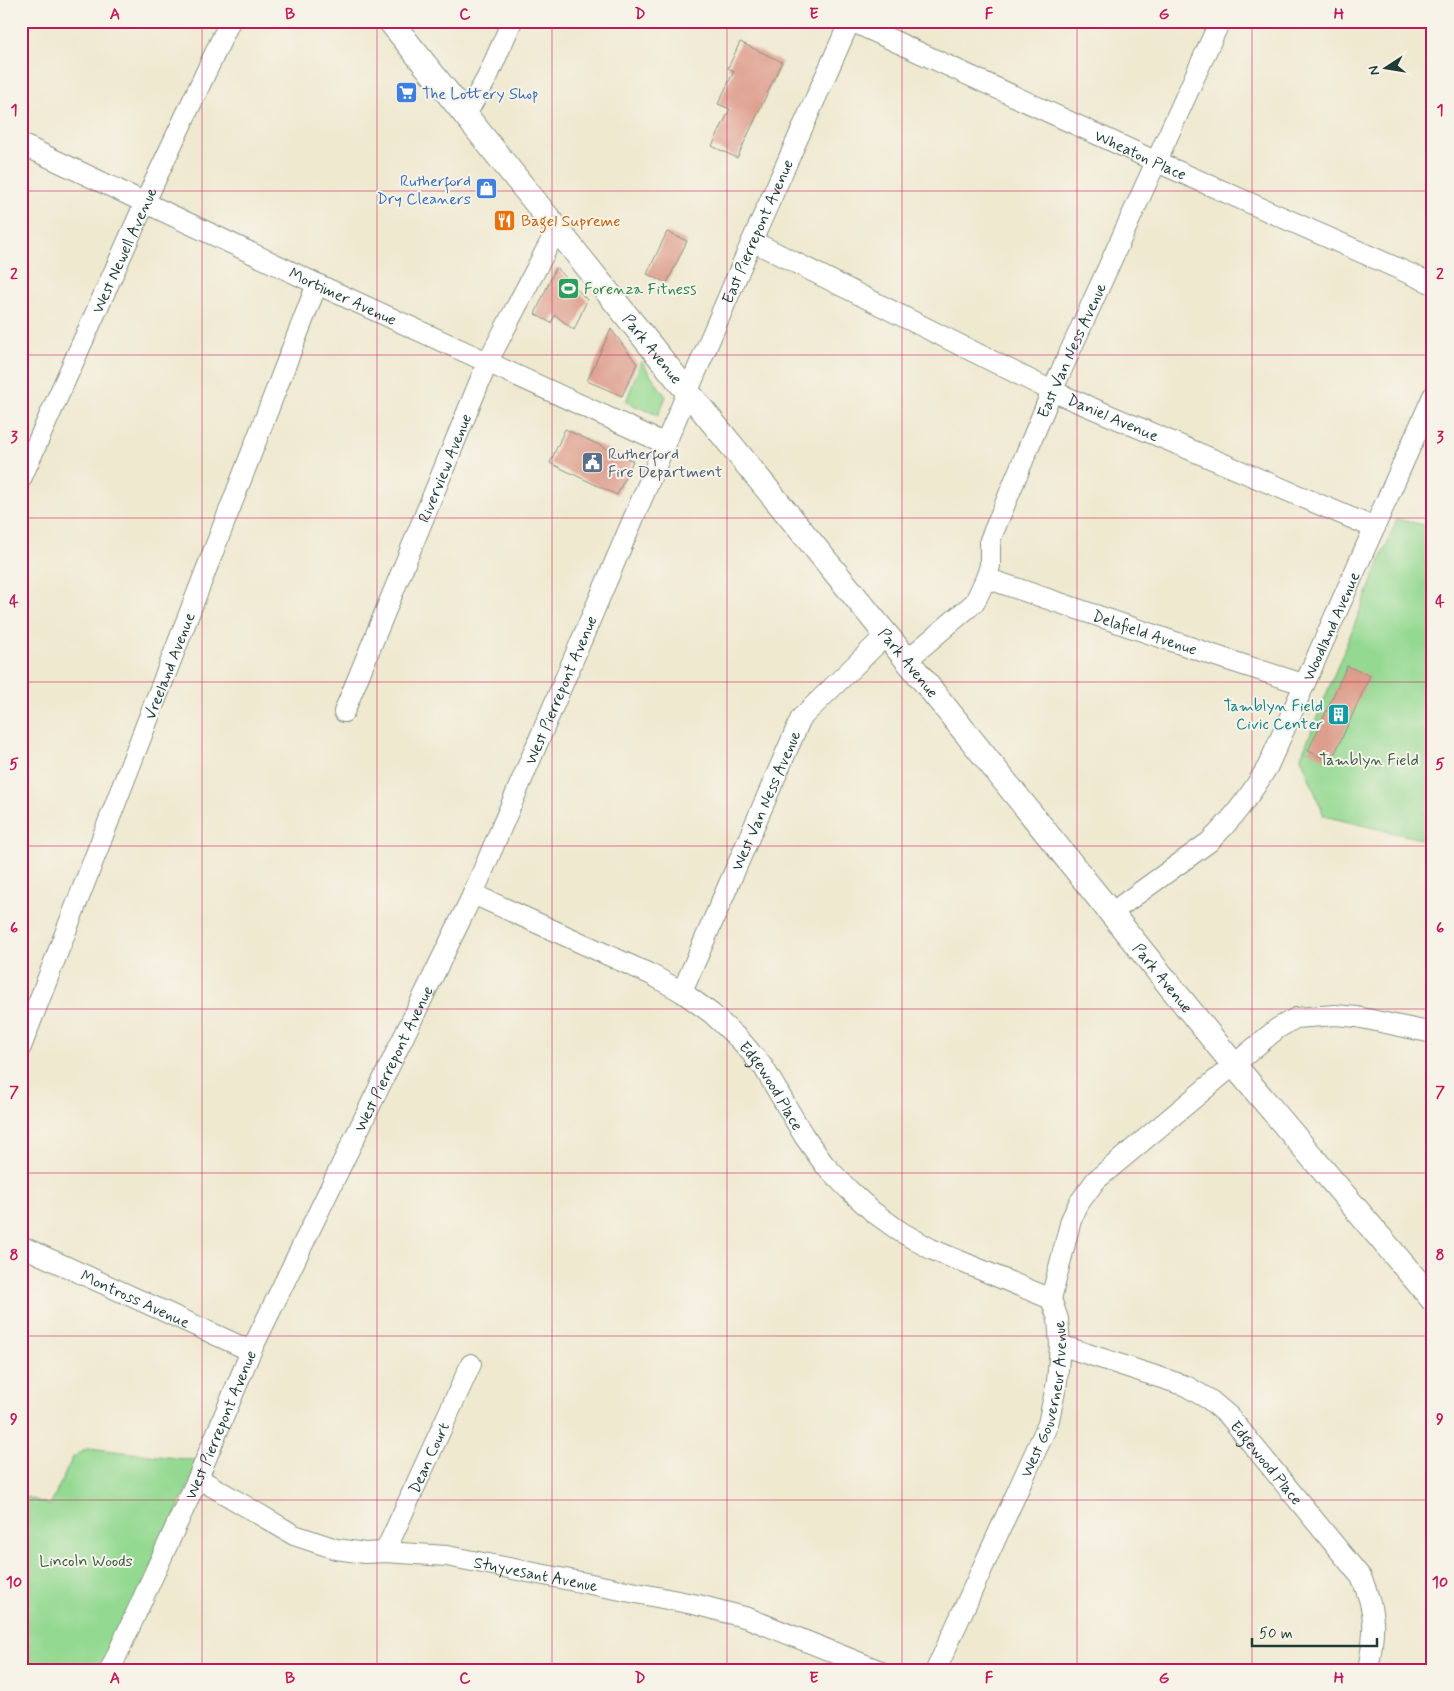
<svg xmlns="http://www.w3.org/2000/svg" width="1454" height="1691" font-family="Mynerve,sans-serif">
  <rect width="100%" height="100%" fill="#f7f3e8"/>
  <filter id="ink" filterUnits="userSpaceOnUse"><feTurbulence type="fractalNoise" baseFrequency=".02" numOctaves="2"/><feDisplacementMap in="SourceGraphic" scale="10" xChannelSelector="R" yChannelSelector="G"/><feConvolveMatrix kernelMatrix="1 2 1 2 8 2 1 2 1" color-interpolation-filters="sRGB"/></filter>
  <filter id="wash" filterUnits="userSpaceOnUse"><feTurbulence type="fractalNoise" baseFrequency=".0096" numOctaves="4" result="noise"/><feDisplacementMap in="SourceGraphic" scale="20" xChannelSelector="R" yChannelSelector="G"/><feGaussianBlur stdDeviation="1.12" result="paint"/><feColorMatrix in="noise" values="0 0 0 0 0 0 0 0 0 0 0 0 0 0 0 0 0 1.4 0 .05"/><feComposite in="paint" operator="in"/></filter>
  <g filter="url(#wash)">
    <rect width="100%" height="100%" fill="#efe9d0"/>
    <!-- green -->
    <path fill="#94d992" stroke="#5a8b63" d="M641 361 666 397 658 415 626 402Z
      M1397 519 1433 527V842L1324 816 1301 757Z
      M89 1448 200 1461 103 1670H21V1495L50 1505 73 1457Z"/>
    <g id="blocks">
      <!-- building -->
      <path fill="#de9e8d" d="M740 42 782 62 737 158 712 146 730 109 718 104 734 71 728 68Z
        M667 232 687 241 667 283 647 274Z
        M556 267 587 300 574 330 555 315 551 323 535 314Z
        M611 329 637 364 622 396 587 381Z
        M565 429 633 461 617 495 550 463Z
        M1347 666 1370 676 1331 762 1308 751Z"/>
    </g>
  </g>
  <g filter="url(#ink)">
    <use href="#blocks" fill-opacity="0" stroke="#879382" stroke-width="1"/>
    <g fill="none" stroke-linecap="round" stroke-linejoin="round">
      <defs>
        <g id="minor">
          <path id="s1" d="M851 21 1157 162 1433 284"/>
          <path d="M466 114 487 78 512 21"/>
          <path id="s2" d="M21 144 317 284 666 444"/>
          <path id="s3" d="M752 241 1052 391 1375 528"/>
          <path id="s4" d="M21 479 152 187 230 21"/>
          <path id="s5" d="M986 578 1225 659 1303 684"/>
          <path id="s6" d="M907 660 975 602 986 578 990 566V540L1052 391 1220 21"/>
          <path id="s7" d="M344 712 488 361 557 229"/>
          <path id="s8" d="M473 894 652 975 682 992 711 1013 741 1041 764 1068 804 1136 824 1164 848 1189 873 1212 901 1232 931 1249 1051 1299"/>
          <path id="s9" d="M1111 913 1209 842C1232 820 1252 793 1268 766L1433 396"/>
          <path id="s10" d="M682 992 801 718 886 635"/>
          <path id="s11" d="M21 1047 317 284"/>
          <path id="s12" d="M21 1246 251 1351"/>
          <path id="s13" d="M1060 1345 1186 1386 1210 1400 1229 1416 1361 1577C1377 1613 1375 1632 1368 1670"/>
          <path id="s14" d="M198 1478 294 1535 336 1549 365 1553 385 1552 447 1556 698 1605 748 1618 878 1670"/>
          <path id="s15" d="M385 1552 471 1364"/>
          <path id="s16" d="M110 1670 198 1478 251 1351 473 894 752 241 850 21"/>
          <path id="s17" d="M936 1670 1048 1424 1057 1382 1060 1345 1058 1319 1051 1299 1071 1220 1079 1203 1096 1180 1278 1028 1296 1018 1335 1015 1357 1017 1433 1033"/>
        </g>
        <g id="tertiary">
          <path id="s18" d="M390 21 687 391 907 660 1111 913 1234 1065 1433 1300"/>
        </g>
      </defs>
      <!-- minor casing -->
      <use href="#minor" stroke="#879382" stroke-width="22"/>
      <!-- tertiary casing -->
      <use href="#tertiary" stroke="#879382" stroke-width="26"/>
      <!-- minor -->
      <use href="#minor" stroke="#fff" stroke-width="20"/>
      <!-- tertiary -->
      <use href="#tertiary" stroke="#fff" stroke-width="24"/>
    </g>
  </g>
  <!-- grid -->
  <path fill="none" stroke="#c2185b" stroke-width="1" stroke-opacity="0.55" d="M202 21V1670M377 21V1670M552 21V1670M727 21V1670M902 21V1670M1077 21V1670M1252 21V1670M21 191H1433M21 355H1433M21 518H1433M21 682H1433M21 846H1433M21 1009H1433M21 1173H1433M21 1336H1433M21 1500H1433"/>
  <!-- icons -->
  <defs>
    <symbol id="supermarket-square" viewBox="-11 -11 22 22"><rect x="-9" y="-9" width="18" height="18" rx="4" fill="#3f7fe0" stroke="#f7f3e8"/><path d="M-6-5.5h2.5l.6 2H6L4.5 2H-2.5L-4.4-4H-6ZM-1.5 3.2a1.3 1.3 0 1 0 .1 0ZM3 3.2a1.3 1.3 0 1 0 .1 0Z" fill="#fff"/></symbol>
    <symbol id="shop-square" viewBox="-11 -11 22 22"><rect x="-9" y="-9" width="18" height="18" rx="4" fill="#3f7fe0" stroke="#f7f3e8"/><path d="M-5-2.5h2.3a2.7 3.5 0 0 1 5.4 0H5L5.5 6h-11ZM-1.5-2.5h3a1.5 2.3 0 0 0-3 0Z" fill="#fff"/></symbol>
    <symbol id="restaurant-square" viewBox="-11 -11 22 22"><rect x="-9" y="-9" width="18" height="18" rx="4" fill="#e8710a" stroke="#f7f3e8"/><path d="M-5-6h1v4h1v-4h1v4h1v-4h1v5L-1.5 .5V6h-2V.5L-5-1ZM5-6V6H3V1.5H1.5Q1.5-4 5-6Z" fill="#fff"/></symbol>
    <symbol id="stadium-square" viewBox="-11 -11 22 22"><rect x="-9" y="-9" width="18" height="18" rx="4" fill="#2e9e5b" stroke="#f7f3e8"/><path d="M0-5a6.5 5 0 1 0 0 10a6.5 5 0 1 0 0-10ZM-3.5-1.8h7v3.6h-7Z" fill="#fff"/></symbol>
    <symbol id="civic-square" viewBox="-11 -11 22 22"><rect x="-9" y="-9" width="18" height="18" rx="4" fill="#5c6f8a" stroke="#f7f3e8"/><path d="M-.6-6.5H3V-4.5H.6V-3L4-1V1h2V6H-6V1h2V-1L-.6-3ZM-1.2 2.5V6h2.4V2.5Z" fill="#fff"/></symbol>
    <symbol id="building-square" viewBox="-11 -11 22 22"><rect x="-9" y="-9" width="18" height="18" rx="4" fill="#0f9aa8" stroke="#f7f3e8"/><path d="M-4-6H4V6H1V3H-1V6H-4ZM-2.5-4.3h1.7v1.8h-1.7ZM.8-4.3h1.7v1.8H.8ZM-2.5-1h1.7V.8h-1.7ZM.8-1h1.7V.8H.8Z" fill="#fff"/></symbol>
  </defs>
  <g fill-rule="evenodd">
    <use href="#supermarket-square" x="394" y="80" width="25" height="25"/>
    <use href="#shop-square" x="474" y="176" width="25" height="25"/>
    <use href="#restaurant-square" x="492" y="208" width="25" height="25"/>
    <use href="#stadium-square" x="556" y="276" width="25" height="25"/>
    <use href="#civic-square" x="580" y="450" width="25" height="25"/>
    <use href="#building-square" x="1326" y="702" width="25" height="25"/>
  </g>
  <g text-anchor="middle" stroke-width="4" stroke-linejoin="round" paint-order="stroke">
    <!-- shop labels -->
    <g font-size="16" fill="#366cbe" stroke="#f7f3e8" text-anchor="start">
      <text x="422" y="99">The Lottery Shop</text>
      <text x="471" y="186" text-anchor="end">Rutherford<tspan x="471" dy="18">Dry Cleaners</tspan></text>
    </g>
    <!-- street labels -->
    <g font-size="16" fill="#1f3d34" stroke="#f7f3e8">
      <text dy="6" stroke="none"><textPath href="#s1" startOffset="319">Wheaton Place</textPath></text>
      <text dy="6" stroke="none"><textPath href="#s16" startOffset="1578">East Pierrepont Avenue</textPath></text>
      <text dy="6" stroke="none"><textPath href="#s4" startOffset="251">West Newell Avenue</textPath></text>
      <text dy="6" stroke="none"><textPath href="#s2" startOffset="356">Mortimer Avenue</textPath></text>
      <text dy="6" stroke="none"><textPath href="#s18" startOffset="420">Park Avenue</textPath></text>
      <text dy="6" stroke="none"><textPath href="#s6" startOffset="361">East Van Ness Avenue</textPath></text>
      <text dy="6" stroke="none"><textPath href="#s3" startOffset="402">Daniel Avenue</textPath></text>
      <text dy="6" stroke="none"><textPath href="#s7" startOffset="264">Riverview Avenue</textPath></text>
      <text dy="6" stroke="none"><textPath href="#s9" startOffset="371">Woodland Avenue</textPath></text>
      <text dy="6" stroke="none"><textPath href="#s5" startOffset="168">Delafield Avenue</textPath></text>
      <text dy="6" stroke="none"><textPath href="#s18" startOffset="825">Park Avenue</textPath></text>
      <text dy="6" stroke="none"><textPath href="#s11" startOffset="409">Vreeland Avenue</textPath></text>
      <text dy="6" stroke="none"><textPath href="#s16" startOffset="1079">West Pierrepont Avenue</textPath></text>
      <text dy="6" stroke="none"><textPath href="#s10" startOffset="209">West Van Ness Avenue</textPath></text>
      <text dy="6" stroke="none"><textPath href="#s18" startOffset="1230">Park Avenue</textPath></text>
      <text dy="6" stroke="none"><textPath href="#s16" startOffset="674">West Pierrepont Avenue</textPath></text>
      <text dy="6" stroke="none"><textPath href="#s8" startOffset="362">Edgewood Place</textPath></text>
      <text dy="6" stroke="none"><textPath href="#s12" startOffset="126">Montross Avenue</textPath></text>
      <text dy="6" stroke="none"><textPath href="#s17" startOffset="294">West Gouverneur Avenue</textPath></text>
      <text dy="6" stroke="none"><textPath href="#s16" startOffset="269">West Pierrepont Avenue</textPath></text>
      <text dy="6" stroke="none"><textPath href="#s15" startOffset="104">Dean Court</textPath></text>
      <text dy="6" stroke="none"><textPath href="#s13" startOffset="245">Edgewood Place</textPath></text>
      <text dy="6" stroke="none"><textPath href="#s14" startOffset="358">Stuyvesant Avenue</textPath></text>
    </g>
    <!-- food labels -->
    <g font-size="16" fill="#c56008" stroke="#f7f3e8" text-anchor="start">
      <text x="521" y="226">Bagel Supreme</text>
    </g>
    <!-- leisure labels -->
    <g font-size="16" fill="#27864d" stroke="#f7f3e8" text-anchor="start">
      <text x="584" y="294">Forenza Fitness</text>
    </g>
    <!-- service labels -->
    <g font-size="16" fill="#4e5e75" stroke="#f7f3e8" text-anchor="start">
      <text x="608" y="459">Rutherford<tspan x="608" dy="18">Fire Department</tspan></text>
    </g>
    <!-- culture labels -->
    <g font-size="16" fill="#0d838f" stroke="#f7f3e8" text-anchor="end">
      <text x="1323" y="711">Tamblyn Field<tspan x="1323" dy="18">Civic Center</tspan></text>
    </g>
    <!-- park labels -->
    <g font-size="16" fill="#365c47" stroke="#f7f3e8">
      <text x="1369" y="765">Tamblyn Field</text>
      <text x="86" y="1566">Lincoln Woods</text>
    </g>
  </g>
  <!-- margin -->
  <rect width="1454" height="1691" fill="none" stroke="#f7f3e8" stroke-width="55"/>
  <!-- north arrow -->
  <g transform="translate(1386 68) rotate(258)" stroke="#f7f3e8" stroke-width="4" paint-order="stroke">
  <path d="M0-4L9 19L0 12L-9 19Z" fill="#1f3d34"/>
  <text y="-8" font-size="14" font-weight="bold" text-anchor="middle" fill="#1f3d34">N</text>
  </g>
  <!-- scale -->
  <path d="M1252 1638v8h125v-8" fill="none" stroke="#1f3d34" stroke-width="2.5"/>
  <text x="1259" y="1638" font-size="15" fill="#1f3d34" stroke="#f7f3e8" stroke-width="4" paint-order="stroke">50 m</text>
  <rect x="28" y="28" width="1398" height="1636" fill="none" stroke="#c2185b" stroke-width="2"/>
  <g font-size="16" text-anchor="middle" font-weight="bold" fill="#c2185b">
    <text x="115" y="19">A</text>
    <text x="290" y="19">B</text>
    <text x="465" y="19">C</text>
    <text x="640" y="19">D</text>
    <text x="814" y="19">E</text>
    <text x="989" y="19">F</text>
    <text x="1164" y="19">G</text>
    <text x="1339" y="19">H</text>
    <text x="14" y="115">1</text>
    <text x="1440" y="115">1</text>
    <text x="14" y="279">2</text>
    <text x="1440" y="279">2</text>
    <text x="14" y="442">3</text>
    <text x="1440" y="442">3</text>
    <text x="14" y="606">4</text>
    <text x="1440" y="606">4</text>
    <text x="14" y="769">5</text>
    <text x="1440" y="769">5</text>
    <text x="14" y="933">6</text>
    <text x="1440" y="933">6</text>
    <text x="14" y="1097">7</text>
    <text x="1440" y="1097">7</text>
    <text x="14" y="1260">8</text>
    <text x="1440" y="1260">8</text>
    <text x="14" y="1424">9</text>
    <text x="1440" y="1424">9</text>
    <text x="14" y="1587">10</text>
    <text x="1440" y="1587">10</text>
    <text x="115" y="1683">A</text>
    <text x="290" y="1683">B</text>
    <text x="465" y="1683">C</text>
    <text x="640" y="1683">D</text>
    <text x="814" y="1683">E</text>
    <text x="989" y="1683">F</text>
    <text x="1164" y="1683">G</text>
    <text x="1339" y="1683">H</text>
  </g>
</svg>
